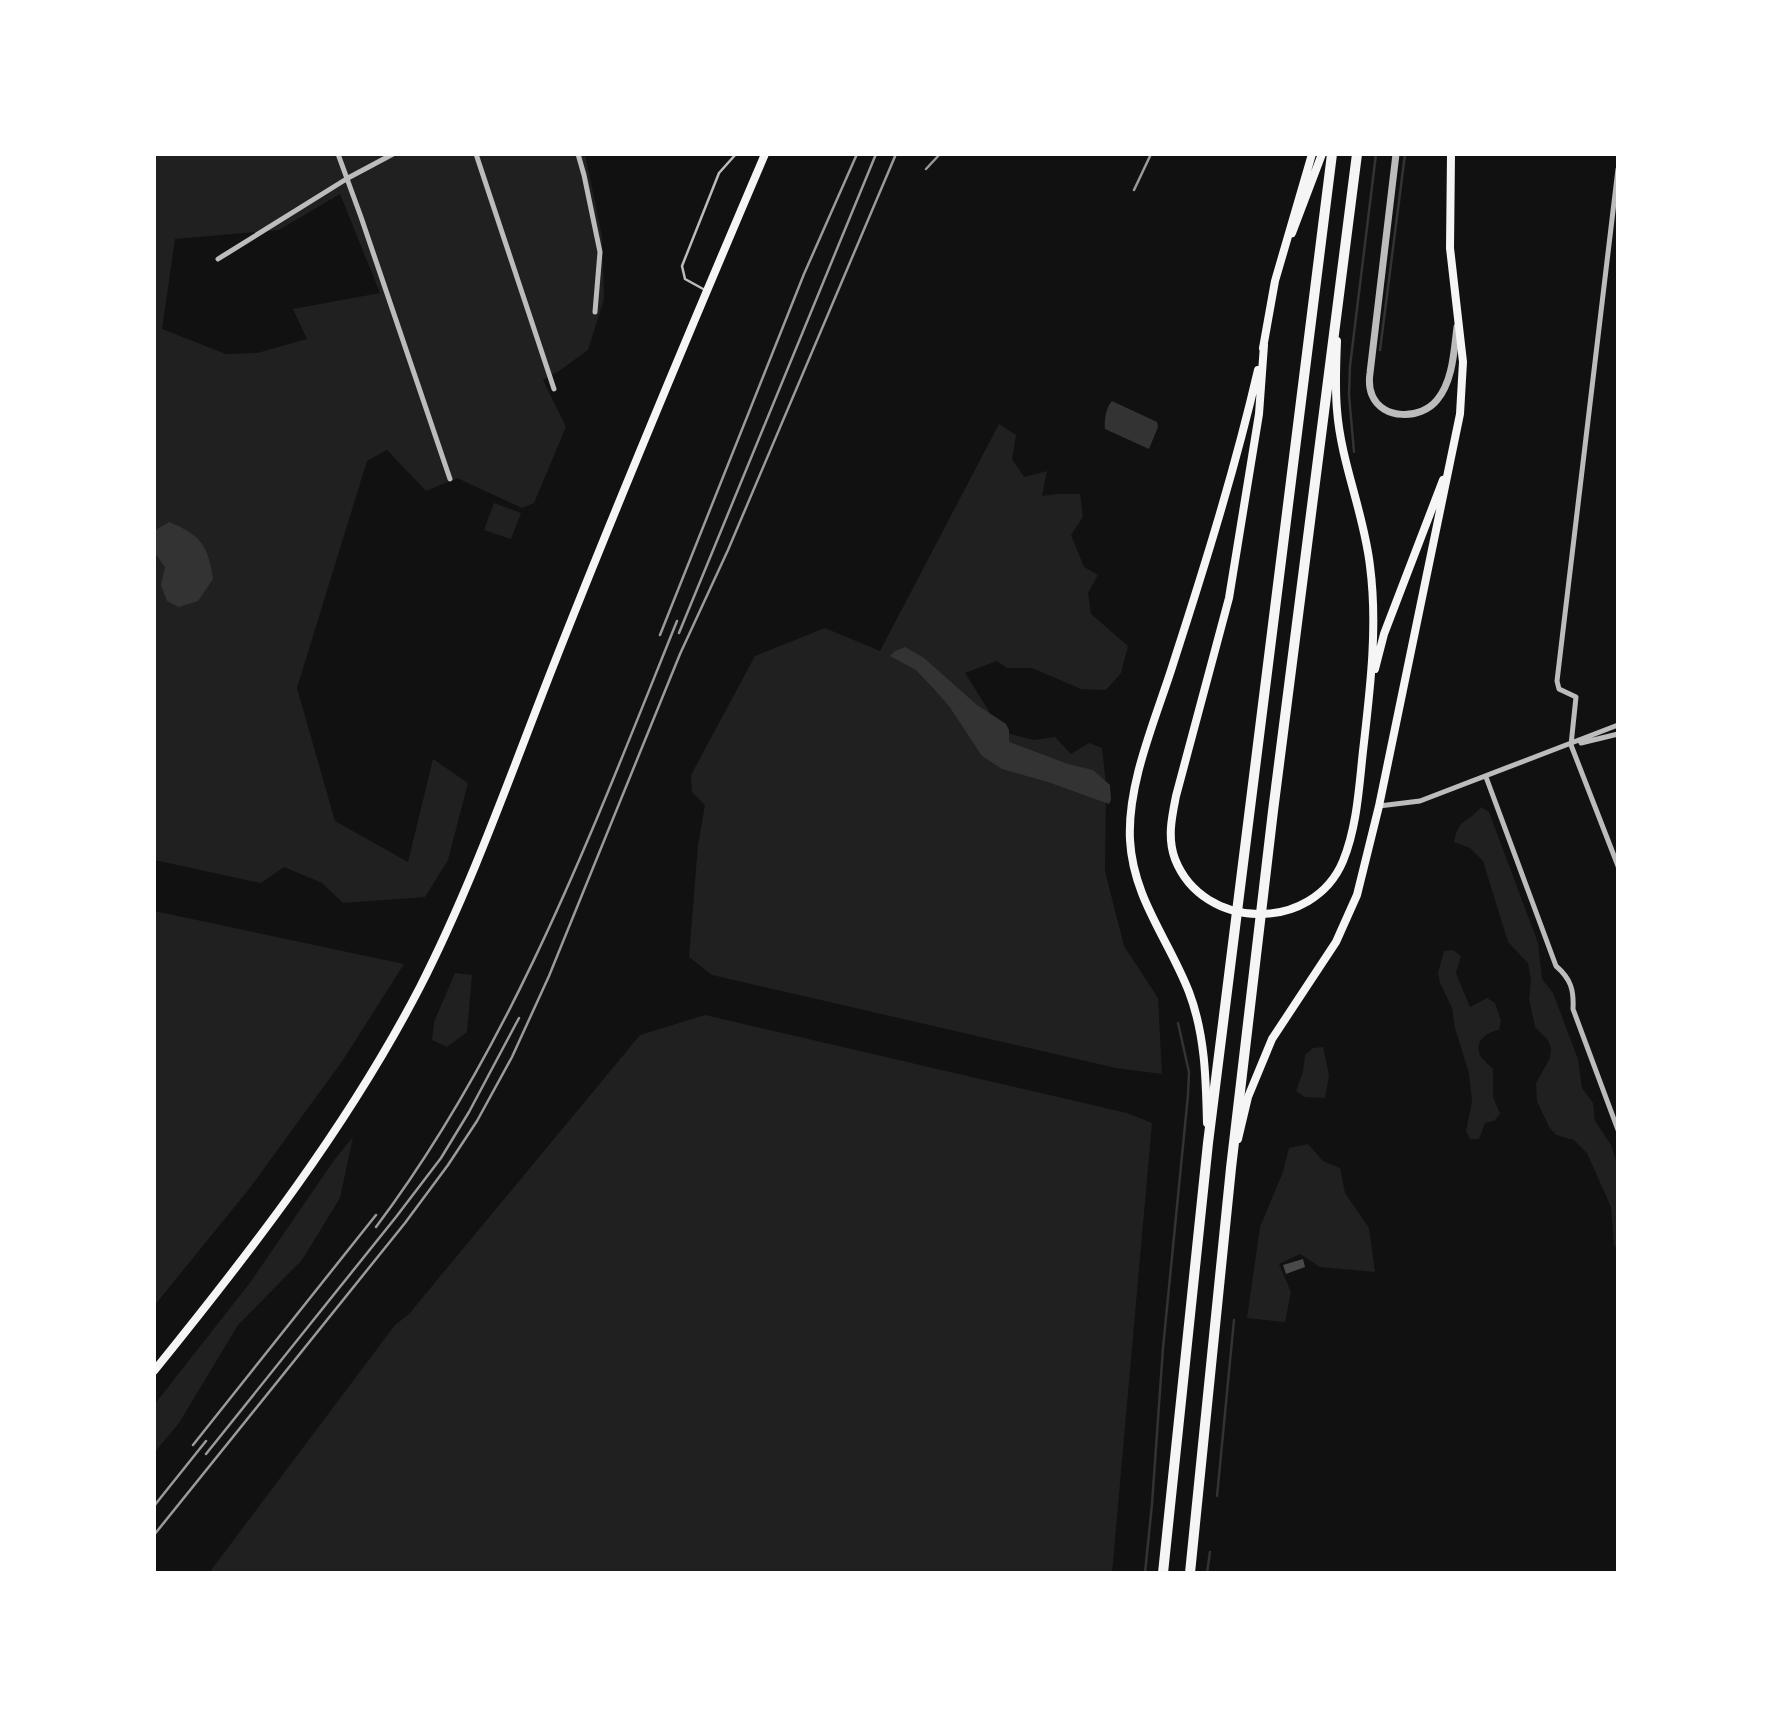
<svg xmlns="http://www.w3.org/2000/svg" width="1772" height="1727" font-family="Rubik,sans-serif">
  <rect width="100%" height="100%" fill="#111"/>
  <!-- green -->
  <path fill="#202020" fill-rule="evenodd" d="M154 154H585L602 236 604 299 588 350 559 371 543 380 566 427 534 503 522 508 457 478 426 491 387 450 367 461 297 688 335 821 408 862 433 759 468 783 448 860 425 897 343 903 322 883 284 867 261 883 154 860ZM340 194 380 293 293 309 307 339 257 353 226 354 162 329 175 239 279 230Z
    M999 424 1016 435 1012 459 1024 477 1047 471 1042 496 1057 494H1080L1083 517 1071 535 1084 567 1098 575 1088 593 1091 614 1128 646 1121 673 1106 690 1081 689 1032 668H1007L997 661 965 673 1002 732 1034 740 1055 737 1071 754 1089 743 1102 748 1106 785 1105 871 1124 946 1158 998 1162 1074 1116 1068 712 975 689 957 698 845 705 805 692 792 691 775 755 656 825 628 880 651Z
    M494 503 521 513 511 539 484 530Z
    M1481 807 1489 812 1538 943 1542 979 1553 993 1578 1059 1582 1088 1593 1103 1595 1121 1611 1145 1618 1167V1252L1614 1245 1611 1207 1587 1153 1574 1140 1556 1135 1549 1127 1537 1101 1536 1083 1550 1058 1551 1048 1548 1040 1535 1027 1529 999 1531 980 1528 963 1508 942 1483 861 1470 848 1454 842C1459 816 1468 824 1481 807Z
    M154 911 404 964 343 1060 249 1189 154 1306Z
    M1453 950 1461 956 1456 973 1470 1007 1487 998 1495 1003 1501 1021 1499 1030C1487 1032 1474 1041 1480 1055 1482 1060 1490 1065 1493 1069V1097L1500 1114 1494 1121 1485 1123 1479 1139H1470L1466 1131 1472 1101 1469 1073 1455 1028 1452 1008 1440 983 1438 973 1444 951Z
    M455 973 472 975 467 1032 447 1047 432 1040 434 1022Z
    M705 1015 1127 1113 1152 1123 1112 1573H209L395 1325 409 1314 640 1035Z
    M1323 1047 1329 1075 1325 1098 1305 1097 1296 1091 1303 1072 1305 1055 1313 1048Z
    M353 1137 340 1198 302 1260 238 1325 179 1423 154 1453V1405L249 1284 335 1159Z
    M1308 1144 1323 1161 1340 1168 1345 1193 1369 1228 1375 1272 1320 1267 1300 1254 1279 1264 1291 1292 1285 1322 1247 1318 1260 1227 1283 1172 1289 1148Z"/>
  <!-- water -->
  <path fill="#333" d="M1112 401 1157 422 1158 427 1149 449 1105 429C1104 421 1106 407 1112 401Z
    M169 522C201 535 208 545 213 579L198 601 179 607 167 601 161 585 165 567 154 552V531Z
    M905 647 924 658 977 705 1006 724 1009 730V742L1068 764 1093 770 1110 785 1111 800 1109 804 1048 782 1002 769 982 756 949 706 934 689 916 670 890 656 895 651Z"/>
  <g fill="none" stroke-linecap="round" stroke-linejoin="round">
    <!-- stream -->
    <path stroke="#333" stroke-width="2.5" d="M1380 350 1405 154
      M1354 452 1349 395 1350 366 1376 154
      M1217 1496 1234 1320
      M1145 1573 1152 1504 1163 1348 1188 1095 1189 1072 1178 1023
      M1207 1573 1210 1552"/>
  </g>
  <!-- building -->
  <path fill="#4a4a4a" d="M1303 1259 1305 1267 1286 1274 1283 1265Z"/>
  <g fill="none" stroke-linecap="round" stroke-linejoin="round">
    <!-- service -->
    <path stroke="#bcbcbc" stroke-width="2.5" d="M705 290 685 279 682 266 719 173 736 154"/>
    <!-- minor -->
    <path stroke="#bcbcbc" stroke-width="5" d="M338 154 361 217 450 479
      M476 154 554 389
      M578 154 584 175 600 252 595 312
      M1618 169 1557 681 1559 689 1576 697 1571 745 1618 866
      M218 259 348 178 393 154
      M1581 743 1618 734
      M1486 777 1556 966C1571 979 1574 990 1573 1009L1618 1130
      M1379 806 1420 801 1618 725"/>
    <!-- tertiary -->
    <path stroke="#bcbcbc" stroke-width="7" d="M1396 154 1370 373C1369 380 1369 388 1372 395 1382 420 1421 420 1437 400 1453 381 1454 350 1457 327"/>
    <!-- secondary -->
    <path stroke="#f5f5f5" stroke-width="8" d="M1292 233 1322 154
      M1264 345 1259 414 1229 598 1176 796C1172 816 1167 838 1175 859 1203 931 1313 933 1343 861 1357 827 1359 787 1363 751 1370 690 1378 627 1370 566 1364 513 1341 463 1337 410 1335 388 1336 364 1337 341
      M1263 348 1275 281 1312 154
      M1375 669 1384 634 1443 480
      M1207 1123C1206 1079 1205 1034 1189 992 1169 940 1133 898 1130 840 1127 782 1157 716 1174 661 1205 565 1235 469 1258 370
      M1238 1139 1248 1097 1272 1039 1336 942 1357 895 1379 806 1460 414 1463 362 1450 248 1451 154
      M154 1371C252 1250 348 1126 420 987 472 885 510 776 552 669 620 496 692 325 765 154"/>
    <!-- trunk -->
    <path stroke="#f5f5f5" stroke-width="10" d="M1163 1573 1208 1143 1332 154
      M1190 1573 1231 1168 1273 811 1357 154"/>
    <!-- rail -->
    <path stroke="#9a9a9a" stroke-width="2.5" d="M926 169 940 154
      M1134 190 1151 154
      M679 633 876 154
      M660 635 804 274 857 154
      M376 1227C512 1046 593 829 677 621
      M193 1445 376 1215
      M206 1454 396 1217 441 1158 469 1112 519 1018
      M154 1506 206 1441
      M154 1535 405 1223 448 1165 477 1121 512 1057 549 976 680 654 728 550 896 154"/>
  </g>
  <!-- border -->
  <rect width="1772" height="1727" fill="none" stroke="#ffffff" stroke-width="312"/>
</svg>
